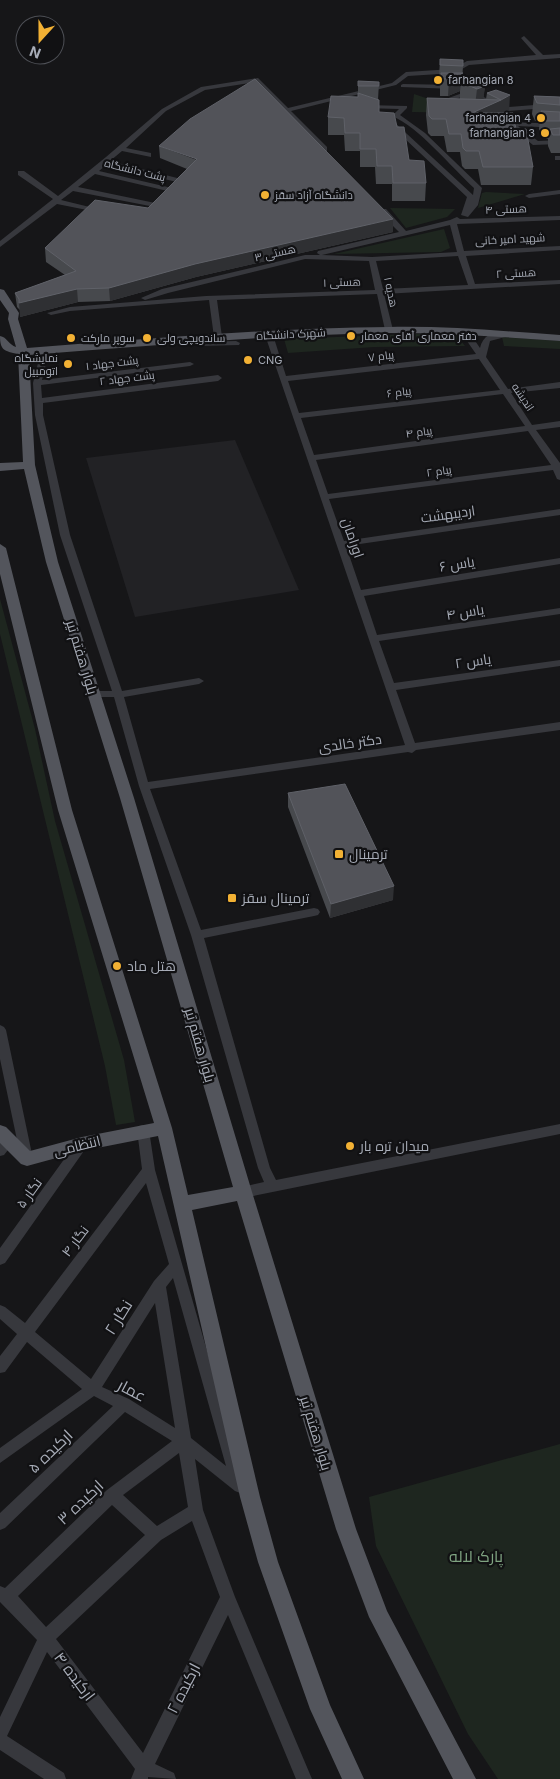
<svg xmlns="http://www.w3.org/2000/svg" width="560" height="1779" font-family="Inter,Cairo,sans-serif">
  <rect width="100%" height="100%" fill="#161618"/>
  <!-- built -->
  <path fill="#222225" d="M235 440 299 590 135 617 86 458Z"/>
  <!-- green -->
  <path fill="#1e261f" d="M414 94 470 113 412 112Z
    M482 193 486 192 525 194 478 208Z
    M390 208 455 209 447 217 406 228Z
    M444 229 450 248 441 252 334 254Z
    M416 334 456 335 465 346 374 347 288 353 284 339Z
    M502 337 560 341V349L504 346Z
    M0 599 35 729 55 821 124 1060 135 1122 116 1125 105 1066 0 634Z
    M560 1444V1779H498L468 1734 376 1546 369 1497Z"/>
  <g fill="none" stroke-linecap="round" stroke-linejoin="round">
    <!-- minor -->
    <path fill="#37383d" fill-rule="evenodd" d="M524 36 543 55 560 54V58L469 65 455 73 408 76 396 85 291 111 327 147V151H324L256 82 205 90 166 111 126 148 151 153V157L122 151 110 161 185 180V184L106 165 99 171 176 189V193L95 174 78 187 160 204V208L73 191 61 200 106 211 102 213 57 204 0 247V241L53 199 18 175V171H24L58 196 106 157 162 109 201 87 258 78 288 108 392 83 406 72 453 69 467 61 536 55 521 38Z
      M403 84 455 85 458 87 455 89 401 87V85Z
      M468 91 509 107 560 103V107L508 111 468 95 446 102 443 100Z
      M365 105 407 106V108L400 115 425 133 482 188 478 205 468 217 461 215 467 197 388 123 383 116 395 113 399 109 363 108 362 107ZM392 116C419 127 452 168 474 188L473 195 393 121 390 117Z
      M510 122 560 124V128L518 126 538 141 560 140V144L533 145 508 125 507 124Z
      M555 156H560V160H555Z
      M560 190V194L529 198 525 196 529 194Z
      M380 209H386L406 231 450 220 457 217 460 219 560 216V220L457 224 464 251 560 246V250L466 256 475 284 560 280V284L384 294 393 330 389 332 385 330 377 294 217 300 222 337 218 339 214 337 209 300 70 311 51 315 47 313 70 307 206 296 375 290 369 261 305 259 168 293 145 300 141 298 162 289 305 255H320L317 253 318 251 399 232 380 213ZM450 225 457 252 372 257 322 255ZM458 256 468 285 383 289 376 261Z
      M461 329H467L480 348C483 334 495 331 509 332V336L490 341 486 357 508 389 560 382V388L511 393 532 425 560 421V427L536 430 560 463V480L557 479 553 470 329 499 344 541 560 509V515L346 546 361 590 560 558V564L364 596 377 635 560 608V614L379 641 394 683 560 660V666L396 690 415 743 560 722V730L416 750 412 753 408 752 150 789 201 930 314 908 318 909 320 912 318 915 314 916 204 938 270 1168 276 1180 560 1124V1134L243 1198 238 1196 237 1192 238 1188 264 1182 258 1168 191 935 139 786 114 697H94L89 694 94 691H112L60 535 35 415 33 383 41 351 45 349 49 351 42 380 190 362 194 364 190 366 41 385 42 398 218 375 222 378 218 381 43 403V415L70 535 122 691 199 678 204 681 199 684 124 697 148 782 405 745 265 335 269 333 273 335 286 376 476 354 460 331ZM479 359 500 390 299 413 288 381ZM503 394 525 426 314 455 301 418ZM528 431 551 465 328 494 316 460Z
      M236 341 240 343 239 345 197 346 193 344 197 342Z
      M0 1025 4 1027 6 1030 33 1159 32 1163 27 1164 22 1163 21 1159 0 1059Z
      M143 1125 147 1126 149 1130 155 1170 243 1476 242 1479 247 1486 245 1491 240 1493 235 1491 195 1459 203 1510 235 1597 312 1779H296L228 1615 155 1764 174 1773 176 1779 148 1777V1779H131L135 1769 47 1652 7 1736 64 1773 66 1779H44L0 1750V1717L37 1640 0 1602V1586L5 1588 107 1490 172 1441 125 1412 5 1528 0 1530V1513L113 1406 94 1396 0 1463V1448L82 1389 27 1342 5 1372 0 1373V1356L17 1334 0 1319V1305L5 1307 25 1323 142 1169 137 1130 139 1126ZM146 1183 169 1264 154 1281 91 1379 35 1332ZM173 1278 226 1466 191 1438 166 1287ZM155 1303 175 1428 129 1399 102 1387ZM179 1453 188 1507 157 1526 123 1495ZM112 1505 145 1535 46 1627 18 1596ZM192 1521 220 1597 143 1753 56 1639 161 1540Z
      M9 1136 13 1137 15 1141 4 1155 0 1156V1142Z
      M82 1139 86 1140 88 1144 86 1148 5 1263 0 1265V1248L78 1140Z"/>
    <!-- major -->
    <path fill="#53555c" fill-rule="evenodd" d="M0 289 4 290 19 313 18 319 27 348C148 339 269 328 390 327 447 326 503 331 560 335V341C503 337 446 333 389 333 269 335 149 346 29 355L35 465 58 562 134 798 252 1192 356 1529 387 1611 476 1779H453L369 1617 336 1529 237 1201 192 1210 260 1497 278 1562 330 1705 364 1779H342L310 1709 258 1562 240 1497 158 1136 82 1151 27 1166 21 1164 0 1143V1125L6 1127 30 1151 82 1137 154 1123 58 810 0 574V544L6 548 72 810 172 1128 188 1195 233 1187 120 798 46 562 24 469 0 471V463L23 462 18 354C4 351 0 350 0 336 7 337 9 345 16 347L8 319 9 313 0 300Z"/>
  </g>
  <!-- wall -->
  <path fill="#47494d" d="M440 59 463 66 462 82 485 86 483 99H486L487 93 496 90 508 113 533 167 531 185H481L478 169H465L462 166 460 152H447L444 136H431L428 133 426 115 427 98 460 99V91L448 96H440V83H439V77Z
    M358 81 379 82 378 100 379 112 397 127 409 160 426 183 425 201H392V184H376L375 167H360V151H345L344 135H328V117L358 97Z
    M534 96 560 97V153H551L548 146V139H544L539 129 540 121H535L532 114Z
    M159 146 393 232 196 277 110 301 78 302 20 317V310L17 307 15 293 65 275 46 262 45 248 148 208 187 169 160 158Z
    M288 793 393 900 330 918 288 807Z"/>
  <!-- shaded-wall -->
  <path fill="#2f3033" d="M463 73 462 83 461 82 460 91 448 96 449 79Z
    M485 86 483 103 475 106 477 89Z
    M510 95 509 113 499 117 501 100Z
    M501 100 499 117 472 113Z
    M393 219V232L196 277 110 301 109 288 195 264Z
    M77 289 78 302 20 317 19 303Z
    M394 886 393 900 330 918 331 904Z"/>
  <!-- building -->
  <path fill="#525359" stroke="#5f6168" d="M440 59 463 60V66L440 65Z
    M441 73H463L449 79H441Z
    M255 79 393 219 195 264 109 288 77 289 19 303V299L15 293 76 271 45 248 95 200 148 208 197 159 159 146 190 119Z
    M469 80 485 86 477 89 461 82Z
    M358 81 379 82V86H358Z
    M496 90 510 95 501 100 487 93Z
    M358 93 379 100V112L394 113 397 127H404L409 160 424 161 426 183H393L392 166H377L376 149H360V133H345L344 118 328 117 331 96 358 97Z
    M534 96 560 97V105L537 103Z
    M427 98 501 100 472 113H513L516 129H526L533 167H483L479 151H466L463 148 461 134H449L446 119H432L429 116Z
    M541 111 560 112V121H546Z
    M560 128V135H553L550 129Z
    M345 784 394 886 331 904 288 793Z"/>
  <!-- markers -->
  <g fill="#f2b134" stroke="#111113" stroke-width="2">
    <circle cx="438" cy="80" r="5"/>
    <circle cx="541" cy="118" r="5"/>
    <circle cx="545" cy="133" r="5"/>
    <circle cx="265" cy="195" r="5"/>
    <circle cx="351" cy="336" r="5"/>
    <circle cx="71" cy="338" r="5"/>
    <circle cx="147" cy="338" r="5"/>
    <circle cx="248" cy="360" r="5"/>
    <circle cx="68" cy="364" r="5"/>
    <rect x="334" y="849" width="10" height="10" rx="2.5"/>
    <rect x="227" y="893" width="10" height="10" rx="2.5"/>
    <circle cx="117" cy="966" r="5"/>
    <circle cx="350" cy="1146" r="5"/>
  </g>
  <g text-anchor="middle" stroke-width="4.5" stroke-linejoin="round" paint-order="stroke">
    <!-- far-poi labels -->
    <g font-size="11" fill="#a8adb8" stroke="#111113" text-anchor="start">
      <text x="448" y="84">farhangian 8</text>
      <text x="531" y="122" text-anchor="end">farhangian 4</text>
      <text x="535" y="137" text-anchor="end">farhangian 3</text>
      <text x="275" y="199">دانشگاه آزاد سقز</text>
      <text x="361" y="340">دفتر معماری آقای معمار</text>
      <text x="81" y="342">سوپر مارکت</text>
      <text x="157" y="342">ساندویچی ولی</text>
      <text x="58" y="362" text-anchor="end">نمایشگاه<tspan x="58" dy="13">اتومبیل</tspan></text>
      <text x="258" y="364">CNG</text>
    </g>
    <!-- far-street labels -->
    <g font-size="11" fill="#a8adb8" stroke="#111113">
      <text transform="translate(135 170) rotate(14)" y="4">پشت دانشگاه</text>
      <text transform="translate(506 209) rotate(-2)" y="4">هستی ۴</text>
      <text transform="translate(510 239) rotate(-3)" y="4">شهید امیر خانی</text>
      <text transform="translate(275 253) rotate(-13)" y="4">هستی ۳</text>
      <text transform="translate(516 273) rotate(-3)" y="4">هستی ۲</text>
      <text transform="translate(342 282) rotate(-2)" y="4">هستی ۱</text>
      <text transform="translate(391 292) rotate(78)" y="4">هدیه ۱</text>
      <text transform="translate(291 334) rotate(-3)" y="4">شهرک دانشگاه</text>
      <text transform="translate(381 356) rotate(-7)" y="4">پیام ۷</text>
      <text transform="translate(112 363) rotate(-7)" y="4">پشت جهاد ۱</text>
      <text transform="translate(127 378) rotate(-7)" y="4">پشت جهاد ۲</text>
      <text transform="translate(399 392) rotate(-7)" y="4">پیام ۶</text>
      <text transform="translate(523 397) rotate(56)" y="4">اندیشه</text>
      <text transform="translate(419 432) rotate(-8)" y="4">پیام ۴</text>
      <text transform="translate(439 471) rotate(-8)" y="4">پیام ۲</text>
    </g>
    <!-- street labels -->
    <g font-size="14" fill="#a8adb8" stroke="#111113">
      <text transform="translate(448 514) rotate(-8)" y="5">اردیبهشت</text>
      <text transform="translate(353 538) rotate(71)" y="5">اورامان</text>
      <text transform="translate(457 564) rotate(-9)" y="5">یاس ۶</text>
      <text transform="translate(465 612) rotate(-9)" y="5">یاس ۴</text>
      <text transform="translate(82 657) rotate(73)" y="5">بلوار هفتم تیر</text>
      <text transform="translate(473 661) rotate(-8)" y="5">یاس ۲</text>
      <text transform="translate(350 743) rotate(-8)" y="5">دکتر خالدی</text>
      <text transform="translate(200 1045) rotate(74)" y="5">بلوار هفتم تیر</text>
      <text transform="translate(77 1146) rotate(-14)" y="5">انتظامی</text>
      <text transform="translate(29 1193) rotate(-54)" y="5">نگار ۵</text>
      <text transform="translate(75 1241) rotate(-53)" y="5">نگار ۴</text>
      <text transform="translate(316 1433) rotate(73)" y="5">بلوار هفتم تیر</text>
    </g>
    <!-- poi labels -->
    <g font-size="14" fill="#a8adb8" stroke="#111113" text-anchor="start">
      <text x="349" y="859">ترمینال</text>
      <text x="242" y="903">ترمینال سقز</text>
      <text x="127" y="971">هتل ماد</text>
      <text x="360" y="1151">میدان تره بار</text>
    </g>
    <!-- near-street labels -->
    <g font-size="16" fill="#a8adb8" stroke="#111113">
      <text transform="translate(118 1317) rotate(-58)" y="6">نگار ۲</text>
      <text transform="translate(132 1390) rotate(28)" y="6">عمار</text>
      <text transform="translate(50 1451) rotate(-44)" y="6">ارکیده ۵</text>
      <text transform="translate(80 1502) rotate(-43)" y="6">ارکیده ۳</text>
      <text transform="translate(75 1676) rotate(53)" y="6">ارکیده ۴</text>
      <text transform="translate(183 1688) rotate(-63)" y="6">ارکیده ۲</text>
    </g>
    <!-- near-park labels -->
    <g font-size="16" fill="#7fa381" stroke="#111113">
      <text x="476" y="1562">پارک لاله</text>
    </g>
  </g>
  <!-- north arrow -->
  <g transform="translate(40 40) rotate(201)"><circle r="24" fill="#111113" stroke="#4d4f55"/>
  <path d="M0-4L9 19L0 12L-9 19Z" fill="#f2b134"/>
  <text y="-8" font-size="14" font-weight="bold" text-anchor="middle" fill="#a8adb8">N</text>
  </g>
</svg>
